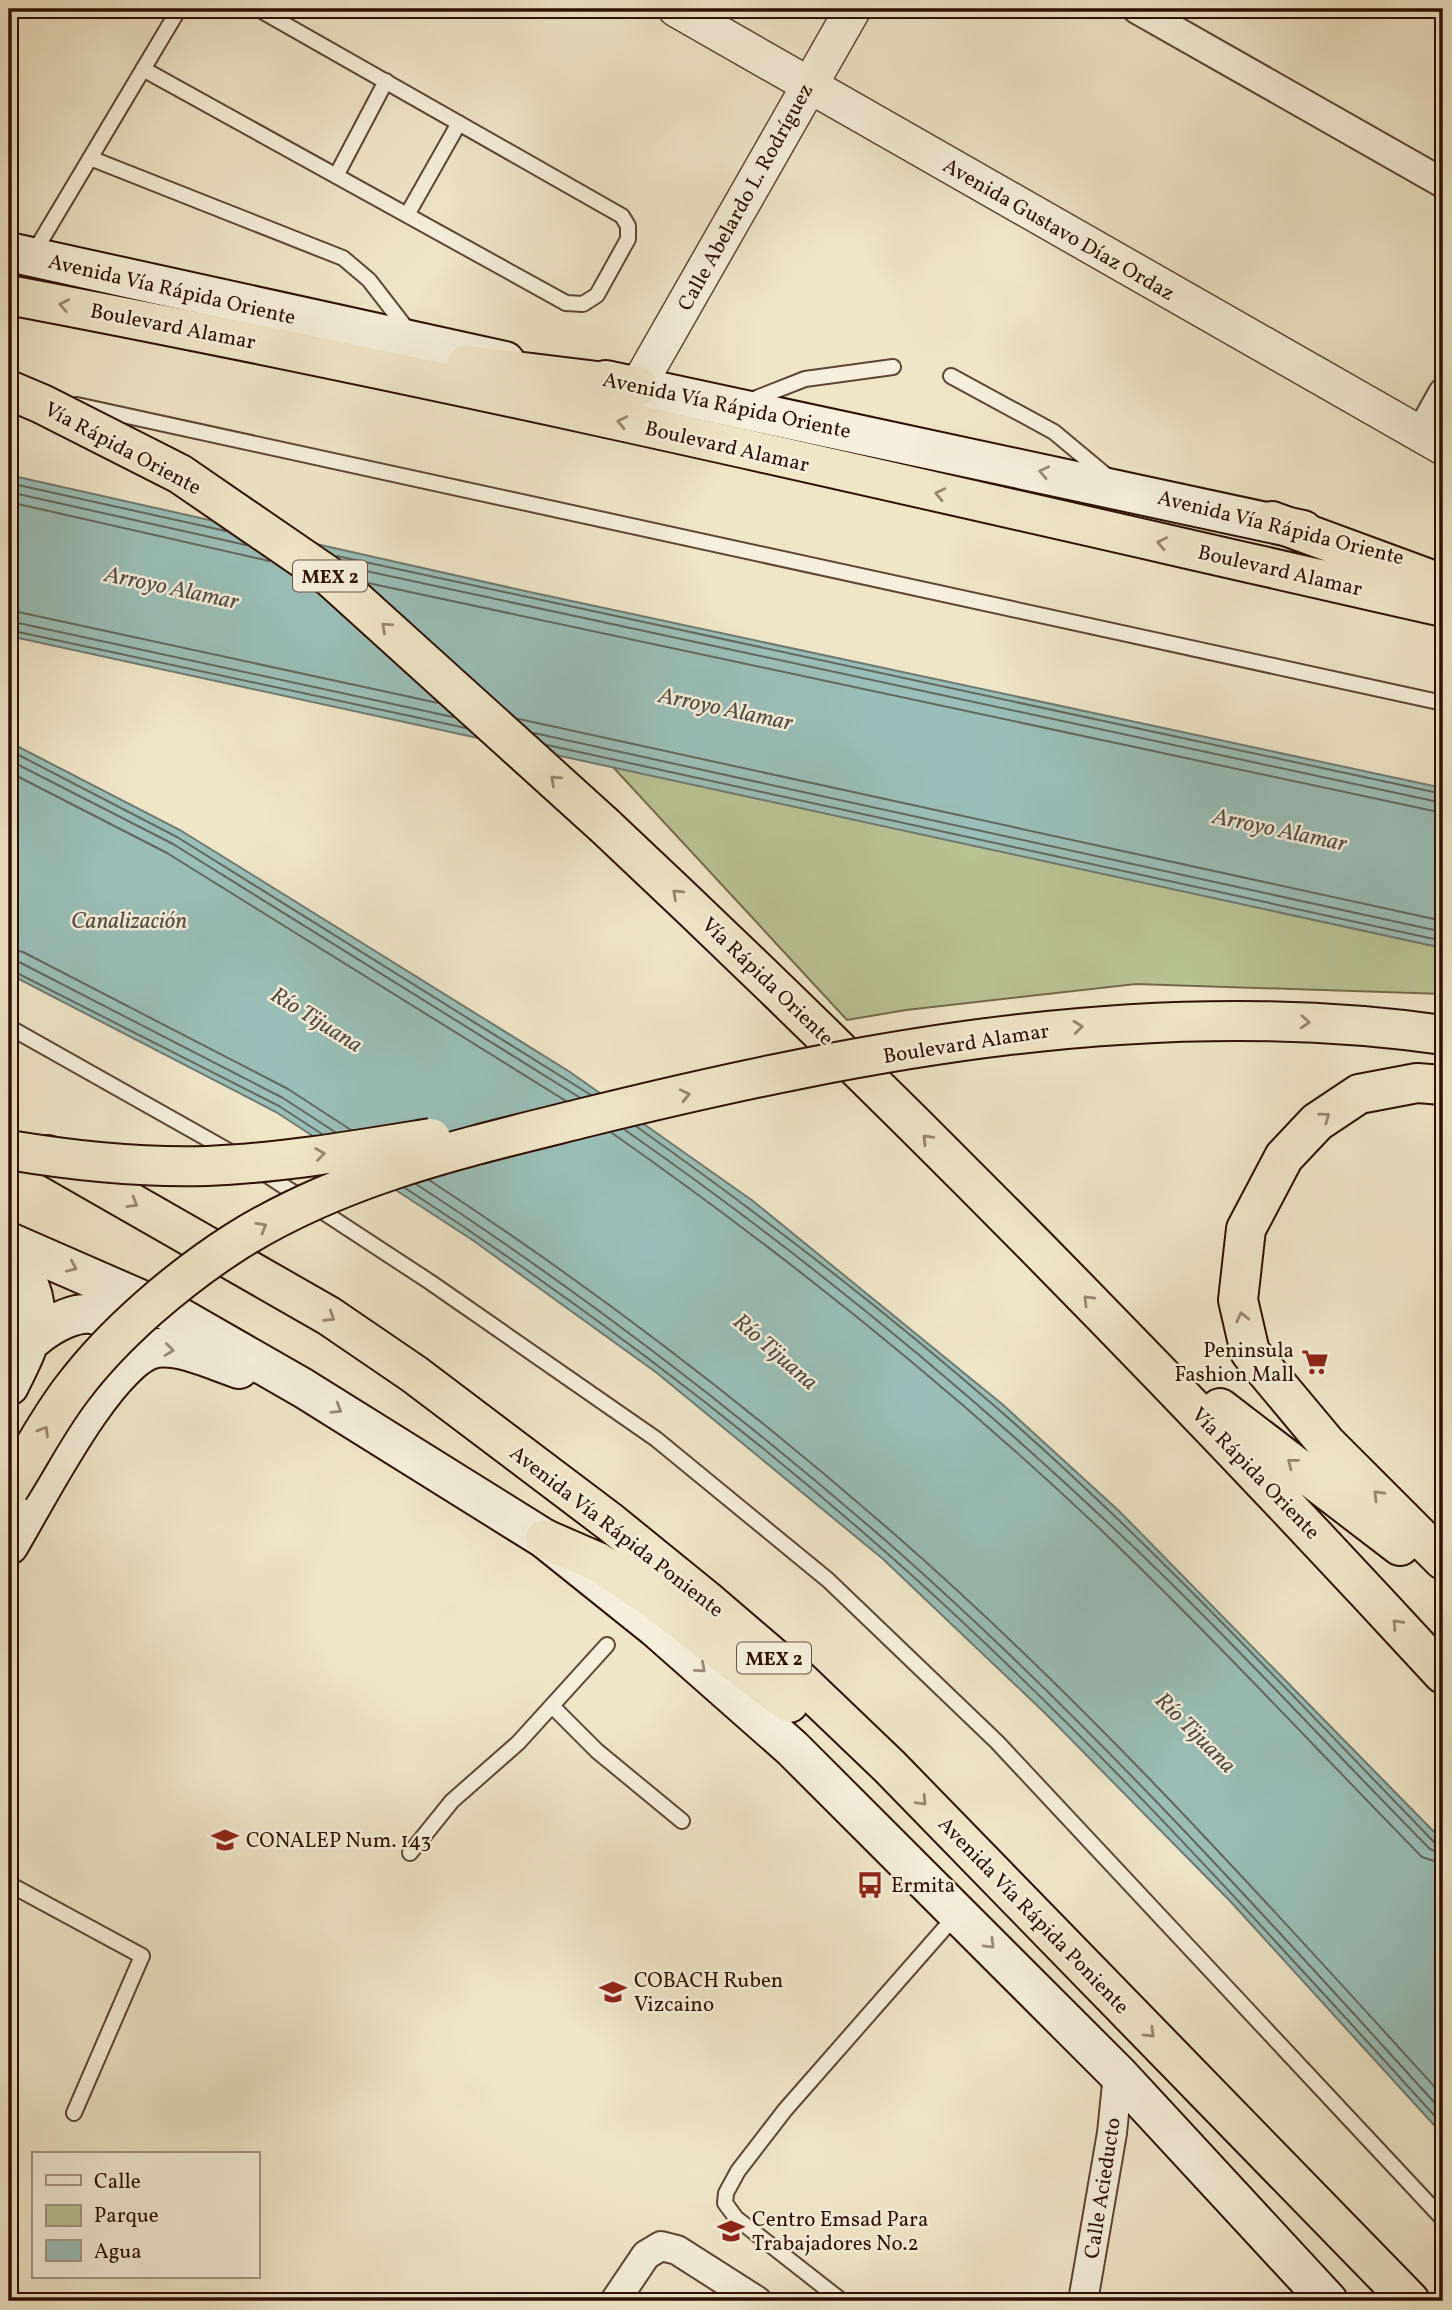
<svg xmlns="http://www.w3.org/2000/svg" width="1452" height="2310" font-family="Vollkorn,serif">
  <rect width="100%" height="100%" fill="#efe6c8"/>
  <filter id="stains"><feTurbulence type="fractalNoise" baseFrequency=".00286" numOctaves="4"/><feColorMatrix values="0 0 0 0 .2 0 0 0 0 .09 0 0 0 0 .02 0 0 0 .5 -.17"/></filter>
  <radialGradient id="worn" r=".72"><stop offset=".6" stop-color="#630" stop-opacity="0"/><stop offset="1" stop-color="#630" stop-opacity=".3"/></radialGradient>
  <!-- green -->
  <path fill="#bac495" stroke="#746a4c" stroke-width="2" d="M611 765 1443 948V994L1136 984 906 1010 847 1020Z"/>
  <!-- water -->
  <path fill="#9abfb8" stroke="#6f7970" stroke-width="2" d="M9 475 525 591 1443 788V948L9 636Z
    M9 742 180 830 570 1072 753 1201 1002 1404 1119 1511 1443 1841V2135L1231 1902 1046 1714 883 1559 657 1373 474 1241 276 1112 9 974Z"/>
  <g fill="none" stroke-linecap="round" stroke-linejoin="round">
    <!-- shore -->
    <path stroke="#64675e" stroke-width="2" d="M9 483 226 531
      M9 492 246 545
      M9 502 269 561
      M337 556 1443 794
      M352 568 1443 803
      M368 583 1443 813
      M9 610 438 703
      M9 621 453 717
      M9 630 466 728
      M519 719 1443 921
      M534 733 1443 932
      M547 745 1443 941
      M9 750 177 837 591 1095
      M9 760 173 844 579 1097
      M9 772 167 853 566 1101
      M9 949 23 952 288 1089 351 1130
      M9 960 19 962 283 1098 335 1132
      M9 969 279 1106 322 1134
      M637 1127C761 1215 883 1309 998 1409 1153 1544 1292 1696 1435 1843L1443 1845
      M625 1130C794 1248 955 1379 1105 1520 1218 1625 1322 1740 1430 1849L1443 1854
      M612 1133C783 1253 948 1385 1100 1529 1211 1635 1315 1748 1422 1857L1443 1864
      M429 1180C594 1288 752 1409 900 1539 1095 1710 1269 1905 1443 2096
      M416 1184C583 1293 743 1416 893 1547 1090 1721 1267 1918 1443 2112
      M405 1188C574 1298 737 1421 888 1554 1087 1730 1265 1929 1443 2125"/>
    <defs>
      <path id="service" d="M143 69 566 303 583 304 597 295 628 239V226L622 216 258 9
        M90 158 343 258 369 280 410 333
        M336 176 386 81
        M407 215 459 123
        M33 254 179 9
        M951 376 1054 432 1108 477
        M749 401 805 379 893 367
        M77 405 1443 703
        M9 1027 236 1155
        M259 1170 430 1282 656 1439 828 1580 997 1742 1443 2219
        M552 1706 597 1751 682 1821
        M410 1853 452 1801 518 1743 607 1645
        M9 1884 142 1956 74 2113
        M842 2301 736 2218 725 2203 726 2193 738 2171 785 2110 957 1914"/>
      <path id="minor" d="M1137 9 1443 183
        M1420 434 1443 393
        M615 2301 646 2255 661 2246 677 2250 757 2301
        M1083 2301 1112 2133 1118 2074"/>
      <path id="tertiary" d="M676 9 1443 447
        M638 386 853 9"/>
      <path id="secondary" d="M9 252 505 361
        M606 380 1303 530
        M9 1242 174 1314 303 1388 545 1539 656 1628 792 1748 1118 2074 1328 2301
        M9 1260C54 1300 31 1342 9 1386
        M33 1339C75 1303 129 1299 109 1371
        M9 1545C35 1502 109 1354 157 1348 183 1345 215 1361 239 1369"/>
      <path id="trunk" d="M9 295C489 386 966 499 1443 607
        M466 365 638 386
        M1272 521 1443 584
        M605 826C895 1098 1174 1382 1443 1674
        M1443 1085 1417 1083 1359 1094 1317 1122 1284 1157 1246 1229 1238 1300 1250 1352 1326 1443 1443 1560
        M48 1155 329 1316 414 1374 610 1522 706 1600 797 1678 890 1767 1410 2301
        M1220 1408 1400 1546
        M545 1539 598 1562 652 1598 789 1703"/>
    </defs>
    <!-- service casing -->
    <use href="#service" stroke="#5e4534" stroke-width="18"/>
    <!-- minor casing -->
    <use href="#minor" stroke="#5e4534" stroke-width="32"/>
    <!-- tertiary casing -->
    <use href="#tertiary" stroke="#5e4534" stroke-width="38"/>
    <!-- secondary casing -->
    <use href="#secondary" stroke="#2e0f03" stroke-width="42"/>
    <!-- trunk casing -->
    <use href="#trunk" stroke="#2e0f03" stroke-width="42"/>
    <!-- service -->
    <use href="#service" stroke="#f5efdb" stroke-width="14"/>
    <!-- minor -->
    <use href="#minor" stroke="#f5efdb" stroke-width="28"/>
    <!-- tertiary -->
    <use href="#tertiary" stroke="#f5efdb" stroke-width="35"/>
    <!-- secondary -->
    <use href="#secondary" stroke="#f5efdb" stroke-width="38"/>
    <!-- trunk -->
    <use href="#trunk" stroke="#efe6c8" stroke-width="38"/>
    <defs>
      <path id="trunk-bridge" d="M9 390 42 404 180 474 330 577 605 826
        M9 1150C75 1161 140 1168 207 1166 281 1163 357 1150 431 1138
        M9 1489C30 1456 48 1420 72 1389 114 1333 179 1278 237 1241 344 1174 467 1147 587 1117 867 1048 1156 994 1443 1035"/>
    </defs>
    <!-- trunk-bridge casing -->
    <use href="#trunk-bridge" stroke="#2e0f03" stroke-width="42" stroke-linecap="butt"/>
    <!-- trunk-bridge -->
    <use href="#trunk-bridge" stroke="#efe6c8" stroke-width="38"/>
  </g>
  <!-- one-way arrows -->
  <defs><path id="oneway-chevron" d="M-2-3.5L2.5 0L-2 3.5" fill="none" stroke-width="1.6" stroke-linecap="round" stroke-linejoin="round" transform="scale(1.75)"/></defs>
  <g stroke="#98856f">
    <use href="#oneway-chevron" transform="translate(64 305) rotate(-169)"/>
    <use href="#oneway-chevron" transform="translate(622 422) rotate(-167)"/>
    <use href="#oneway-chevron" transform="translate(940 494) rotate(-167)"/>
    <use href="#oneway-chevron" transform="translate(1162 543) rotate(-167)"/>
    <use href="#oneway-chevron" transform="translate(386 627) rotate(-138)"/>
    <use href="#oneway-chevron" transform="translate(555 780) rotate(-138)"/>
    <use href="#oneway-chevron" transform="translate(677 894) rotate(-137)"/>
    <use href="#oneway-chevron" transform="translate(1305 1022) rotate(3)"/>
    <use href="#oneway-chevron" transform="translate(1078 1027) rotate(-6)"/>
    <use href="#oneway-chevron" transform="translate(685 1095) rotate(-13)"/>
    <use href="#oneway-chevron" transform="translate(1325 1117) rotate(-36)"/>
    <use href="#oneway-chevron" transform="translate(927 1139) rotate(-134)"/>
    <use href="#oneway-chevron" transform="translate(320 1154) rotate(-8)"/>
    <use href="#oneway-chevron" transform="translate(133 1203) rotate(30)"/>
    <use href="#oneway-chevron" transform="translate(262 1227) rotate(-30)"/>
    <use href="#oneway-chevron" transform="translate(1088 1300) rotate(-135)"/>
    <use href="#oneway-chevron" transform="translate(330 1317) rotate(33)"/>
    <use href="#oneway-chevron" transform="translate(1242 1317) rotate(-103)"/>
    <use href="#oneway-chevron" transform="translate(44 1431) rotate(-59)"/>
    <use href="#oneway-chevron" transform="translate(1292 1463) rotate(-142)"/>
    <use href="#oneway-chevron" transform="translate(1378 1495) rotate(-135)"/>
    <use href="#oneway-chevron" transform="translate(1397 1624) rotate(-133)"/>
    <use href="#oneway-chevron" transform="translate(922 1801) rotate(47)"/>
    <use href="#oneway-chevron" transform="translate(1150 2033) rotate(45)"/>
  </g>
  <g stroke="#9b8a7a">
    <use href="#oneway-chevron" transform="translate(1044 472) rotate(-168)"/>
    <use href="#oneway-chevron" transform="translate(72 1267) rotate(24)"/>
    <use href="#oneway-chevron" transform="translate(169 1350) rotate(7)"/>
    <use href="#oneway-chevron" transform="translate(337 1409) rotate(31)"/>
    <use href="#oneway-chevron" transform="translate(701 1668) rotate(41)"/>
    <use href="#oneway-chevron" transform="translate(990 1944) rotate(45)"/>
  </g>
  <!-- icons -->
  <defs>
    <symbol id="supermarket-bare" viewBox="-9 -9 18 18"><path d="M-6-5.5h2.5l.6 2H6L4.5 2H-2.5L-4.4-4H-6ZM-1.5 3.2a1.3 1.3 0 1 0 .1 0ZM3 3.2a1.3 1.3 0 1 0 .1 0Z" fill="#8f2418" stroke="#f5efdb" stroke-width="2.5" paint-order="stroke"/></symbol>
    <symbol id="school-bare" viewBox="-9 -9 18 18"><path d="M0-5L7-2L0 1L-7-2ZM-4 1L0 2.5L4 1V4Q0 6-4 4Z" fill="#8f2418" stroke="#f5efdb" stroke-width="2.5" paint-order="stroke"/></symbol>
    <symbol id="bus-bare" viewBox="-9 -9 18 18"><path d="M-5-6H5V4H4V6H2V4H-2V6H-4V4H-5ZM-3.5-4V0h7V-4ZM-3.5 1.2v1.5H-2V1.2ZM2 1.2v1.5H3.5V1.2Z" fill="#8f2418" stroke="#f5efdb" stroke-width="2.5" paint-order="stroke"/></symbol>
    <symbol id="university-bare" viewBox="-9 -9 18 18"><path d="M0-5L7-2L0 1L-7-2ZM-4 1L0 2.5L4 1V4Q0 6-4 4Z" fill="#8f2418" stroke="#f5efdb" stroke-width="2.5" paint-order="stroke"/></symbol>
  </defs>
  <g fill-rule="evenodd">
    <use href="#supermarket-bare" x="1296" y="1343" width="38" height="38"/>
    <use href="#school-bare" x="206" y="1821" width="38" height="38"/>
    <use href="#bus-bare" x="851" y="1866" width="38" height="38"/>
    <use href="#school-bare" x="594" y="1973" width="38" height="38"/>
    <use href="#university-bare" x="712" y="2212" width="38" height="38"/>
  </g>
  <g text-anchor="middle" stroke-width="5" stroke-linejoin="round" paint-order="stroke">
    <!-- shield labels -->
    <g fill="#f5efdb" stroke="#6a5244" stroke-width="2">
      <rect x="293" y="560.5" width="74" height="31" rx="5"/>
      <rect x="737" y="1642.5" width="74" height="31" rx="5"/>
    </g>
    <g font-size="19" font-weight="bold" fill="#2e0f03">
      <text x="330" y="583">MEX 2</text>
      <text x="774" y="1665">MEX 2</text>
    </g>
    <!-- street labels -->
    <g font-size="21" fill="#2e0f03" stroke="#f5efdb">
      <text transform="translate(745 197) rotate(-61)" y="7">Calle Abelardo L. Rodríguez</text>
      <text transform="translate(1059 229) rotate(30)" y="7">Avenida Gustavo Díaz Ordaz</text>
      <text transform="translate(172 289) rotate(13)" y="7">Avenida Vía Rápida Oriente</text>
      <text transform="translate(173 326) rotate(11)" y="7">Boulevard Alamar</text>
      <text transform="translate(727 405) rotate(12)" y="7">Avenida Vía Rápida Oriente</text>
      <text transform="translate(727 446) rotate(13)" y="7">Boulevard Alamar</text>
      <text transform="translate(123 448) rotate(28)" y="7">Vía Rápida Oriente</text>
      <text transform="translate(1281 527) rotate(14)" y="7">Avenida Vía Rápida Oriente</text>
      <text transform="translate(1280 570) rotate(13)" y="7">Boulevard Alamar</text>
      <text transform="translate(768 981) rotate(44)" y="7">Vía Rápida Oriente</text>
      <text transform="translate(966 1043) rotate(-9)" y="7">Boulevard Alamar</text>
      <text transform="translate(1256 1473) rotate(46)" y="7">Vía Rápida Oriente</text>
      <text transform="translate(617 1531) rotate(38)" y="7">Avenida Vía Rápida Poniente</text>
      <text transform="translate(1034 1915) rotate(46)" y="7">Avenida Vía Rápida Poniente</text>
      <text transform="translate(1102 2188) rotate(-81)" y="7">Calle Acieducto</text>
    </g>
    <!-- poi labels -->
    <g font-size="21" fill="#2e0f03" stroke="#f5efdb" text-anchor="start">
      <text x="1294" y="1357" text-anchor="end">Peninsula<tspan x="1294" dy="24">Fashion Mall</tspan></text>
      <text x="246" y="1847">CONALEP Num. 143</text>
      <text x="891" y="1892">Ermita</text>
      <text x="634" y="1987">COBACH Ruben<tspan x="634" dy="24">Vizcaino</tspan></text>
      <text x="752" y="2226">Centro Emsad Para<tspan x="752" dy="24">Trabajadores No.2</tspan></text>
    </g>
    <!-- water labels -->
    <g font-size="23" font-style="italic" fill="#544d42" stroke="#f5efdb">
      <text transform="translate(172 587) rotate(12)" y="8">Arroyo Alamar</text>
      <text transform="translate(726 708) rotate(12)" y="8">Arroyo Alamar</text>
      <text transform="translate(1280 829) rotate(12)" y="8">Arroyo Alamar</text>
      <text x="129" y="928">Canalización</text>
      <text transform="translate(317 1019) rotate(32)" y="8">Río Tijuana</text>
      <text transform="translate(776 1351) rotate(41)" y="8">Río Tijuana</text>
      <text transform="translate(1196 1732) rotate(45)" y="8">Río Tijuana</text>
    </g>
  </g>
  <!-- margin -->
  <rect width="1452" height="2310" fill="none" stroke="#efe6c8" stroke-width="35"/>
  <rect x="10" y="10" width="1431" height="2289" fill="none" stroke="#2e0f03" stroke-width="3.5"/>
  <rect x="18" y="18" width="1417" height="2275" fill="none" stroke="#2e0f03" stroke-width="2"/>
  <!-- legend -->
  <rect x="32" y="2152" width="228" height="126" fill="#f5efdb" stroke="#a59585" stroke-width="2"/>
  <rect x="46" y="2175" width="35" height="10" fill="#f5efdb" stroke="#a59585" stroke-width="2"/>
  <text x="94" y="2188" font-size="21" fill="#2e0f03">Calle</text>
  <rect x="46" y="2205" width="35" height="21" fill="#bac495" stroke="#a59585" stroke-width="2"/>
  <text x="94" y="2222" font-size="21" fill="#2e0f03">Parque</text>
  <rect x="46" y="2240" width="35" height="21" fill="#9abfb8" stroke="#a59585" stroke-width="2"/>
  <text x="94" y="2258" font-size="21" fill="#2e0f03">Agua</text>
  <rect width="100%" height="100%" filter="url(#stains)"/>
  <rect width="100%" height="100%" fill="url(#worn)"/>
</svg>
